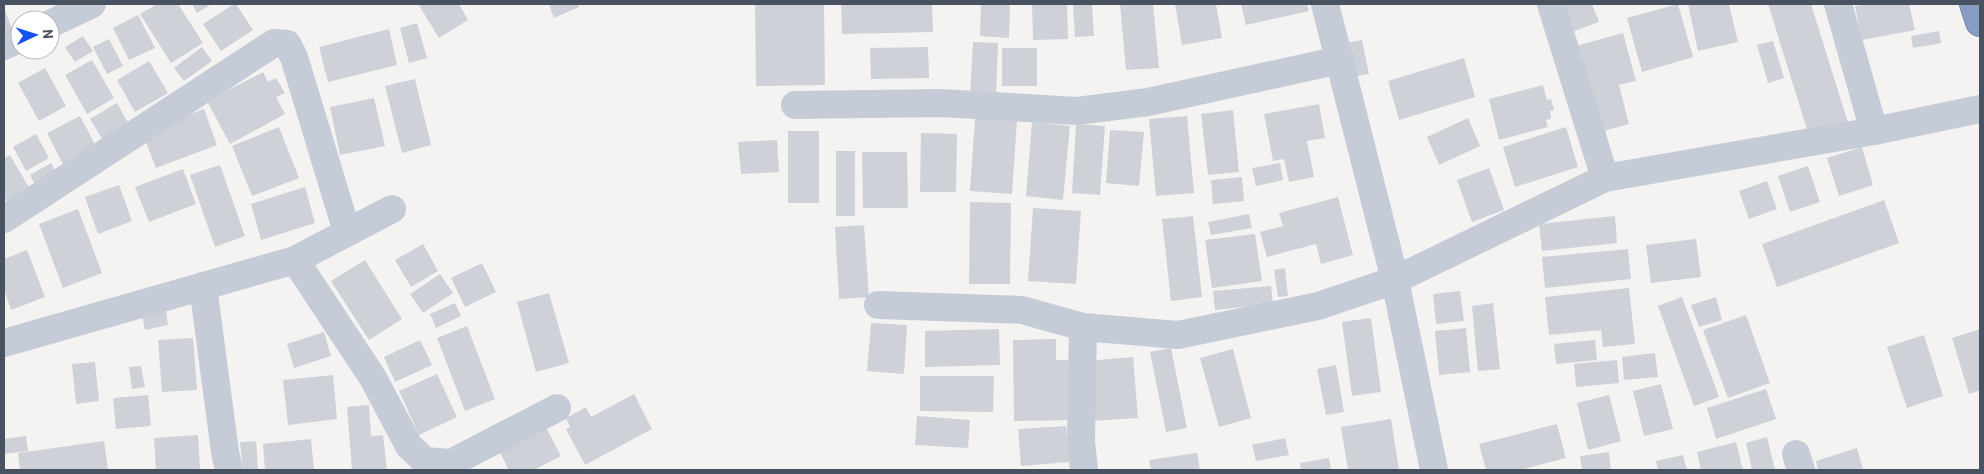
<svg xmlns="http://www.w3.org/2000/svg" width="1984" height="474" font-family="Barlow,sans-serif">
  <rect width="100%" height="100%" fill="#f5f3f2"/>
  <!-- building -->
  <path fill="#ced1d8" d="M157 4H178L203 43 171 63 140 14Z
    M192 4H212L197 13Z
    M234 4H236L253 30 221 51 203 24Z
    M418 4H459L468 20 439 38Z
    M549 4H578L579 7 554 18Z
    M755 4H824L825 85 756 86Z
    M841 4H932L933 32 842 34Z
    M981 4H1010L1009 38 980 36Z
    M1032 4H1067L1068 39 1033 40Z
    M1073 4H1092L1094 36 1075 37Z
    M1120 4H1153L1159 68 1126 70Z
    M1175 4H1216L1222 38 1182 45Z
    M1241 4H1307L1309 11 1246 25Z
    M1556 4H1592L1599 22 1567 34Z
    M1678 4 1693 57 1642 72 1627 18Z
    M1688 4H1729L1738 42 1698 51Z
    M1768 4H1811L1849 126 1810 139Z
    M1868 4H1909L1915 30 1862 40 1855 6Z
    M4 8 12 29 4 32Z
    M138 15 155 48 129 60 113 28Z
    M417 23 427 58 409 63 400 28Z
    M389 29 397 65 328 82 319 47Z
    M1939 31 1941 43 1913 48 1911 36Z
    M1623 33 1636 81 1619 85 1629 124 1596 133 1572 47Z
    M83 36 93 51 75 62 65 47Z
    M109 39 123 66 107 74 93 47Z
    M1362 40 1369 74 1352 77 1345 43Z
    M1773 41 1784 78 1768 83 1757 45Z
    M973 42 998 43 996 98 970 97Z
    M202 47 212 61 184 81 174 68Z
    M928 47 929 78 871 79 870 48Z
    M1002 48H1037V86H1002Z
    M1464 58 1475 97 1399 120 1388 81Z
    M92 60 114 98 87 114 65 75Z
    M149 61 168 93 135 112 117 80Z
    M45 68 66 106 39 121 18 83Z
    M263 72 268 82 276 78 285 93 276 97 285 114 230 144 207 101Z
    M415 79 431 145 402 153 385 86Z
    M1543 85 1547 100 1551 99 1554 110 1550 111 1551 119 1546 120 1548 127 1499 140 1489 99Z
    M374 98 385 146 340 155 330 107Z
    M117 103 131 128 105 144 90 119Z
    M1319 104 1325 138 1307 141 1314 177 1289 182 1284 159 1273 161 1264 114Z
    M204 109 217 145 156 168 142 132Z
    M1233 110 1239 172 1208 175 1201 114Z
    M80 116 98 150 65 168 47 133Z
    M1187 116 1194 193 1156 196 1149 119Z
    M975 118 1017 121 1012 194 970 191Z
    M1468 118 1480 146 1439 165 1427 137Z
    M1032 122 1070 126 1063 200 1026 196Z
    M1076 124 1105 126 1100 195 1072 193Z
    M279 127 299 178 252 196 232 146Z
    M1566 127 1578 167 1515 187 1503 147Z
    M1110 130 1144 132 1139 186 1106 183Z
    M788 131H819V203H788Z
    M921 133 957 134 956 192H920Z
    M36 134 49 158 26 171 13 147Z
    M777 140 779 172 741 174 738 142Z
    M1862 147 1873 185 1839 196 1827 158Z
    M836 151H855V216H836Z
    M862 152H907L908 208H863Z
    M10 155 31 191 9 205 4 196V158Z
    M51 163 58 176 37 188 30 175Z
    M1280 163 1283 180 1256 186 1252 168Z
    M220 165 245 236 215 247 190 175Z
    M1808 166 1820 202 1790 212 1778 176Z
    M1489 168 1504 210 1472 222 1457 180Z
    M183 169 196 204 149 222 135 187Z
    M1242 177 1244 201 1213 204 1211 180Z
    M1767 181 1777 209 1749 219 1739 191Z
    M119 185 132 221 98 234 85 197Z
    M305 187 315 223 261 240 251 204Z
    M1338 197 1353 255 1321 264 1316 244 1267 257 1260 232 1283 226 1279 213Z
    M1884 200 1899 243 1777 287 1762 244Z
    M970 202 1011 203 1010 284H969Z
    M1033 208 1081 211 1076 284 1028 281Z
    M78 209 102 273 63 288 39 224Z
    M1249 214 1252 228 1211 235 1208 222Z
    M1193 216 1202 297 1171 301 1162 219Z
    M1615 216 1617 243 1542 251 1539 224Z
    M864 225 869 297 839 299 835 227Z
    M1255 234 1262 281 1212 288 1205 240Z
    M1696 239 1701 277 1651 283 1646 245Z
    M423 244 438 271 411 287 395 260Z
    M1628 249 1631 279 1545 288 1542 257Z
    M27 250 45 297 11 310 4 289V259Z
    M365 260 402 319 369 340 331 281Z
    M482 263 496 292 465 307 451 278Z
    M1285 268 1288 296 1278 297 1274 270Z
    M440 274 453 293 423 313 410 294Z
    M1271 286 1273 304 1215 310 1213 291Z
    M1629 288 1635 344 1603 347 1601 330 1549 335 1545 297Z
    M1460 291 1464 321 1436 324 1433 294Z
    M549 293 569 363 536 372 517 302Z
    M1682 297 1719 397 1694 406 1658 306Z
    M1716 297 1722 320 1699 327 1691 305Z
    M455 303 461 316 436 328 430 314Z
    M1493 303 1500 369 1478 371 1472 306Z
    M166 310 168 325 145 330 142 315Z
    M1746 315 1770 383 1728 398 1703 330Z
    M1371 318 1381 392 1352 396 1342 322Z
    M871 323 907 325 904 374 867 371Z
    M467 326 495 399 465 411 437 338Z
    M1466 328 1470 372 1439 375 1435 331Z
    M999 329 1000 365 925 367V331Z
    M1980 329V390L1969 394 1952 338Z
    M324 332 331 356 294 368 287 344Z
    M1924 335 1943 396 1907 408 1887 347Z
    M193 338 197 390 162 392 158 340Z
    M1056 339V360H1072L1073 420 1014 421 1013 340Z
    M420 340 432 365 395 382 384 357Z
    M1595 340 1597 360 1556 364 1554 344Z
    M1171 348 1187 428 1166 432 1150 352Z
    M1233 349 1251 418 1219 427 1200 358Z
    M1655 353 1658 377 1624 380 1622 357Z
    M1133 357 1138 418 1090 421 1086 361Z
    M1617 360 1619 383 1576 387 1574 364Z
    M95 362 99 401 76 404 72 364Z
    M1336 365 1344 412 1326 415 1317 369Z
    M141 366 145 387 132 389 129 367Z
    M437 374 457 417 419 435 399 391Z
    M333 375 337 419 288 425 283 380Z
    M920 376H994L993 412 920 411Z
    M1661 384 1673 429 1644 436 1633 391Z
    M1766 389 1776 419 1716 439 1707 408Z
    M634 394 652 429 585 465 566 429 570 427 566 418 586 407 591 417Z
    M148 395 151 426 116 429 113 398Z
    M1609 395 1621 441 1588 450 1577 403Z
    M369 405 371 436 383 435 387 470H352L347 407Z
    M917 416 970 420 968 448 915 445Z
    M1391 419 1399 470H1348L1341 427Z
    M544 424 561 456 534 470H509L498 449Z
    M1557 424 1566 458 1520 470H1486L1479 444Z
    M1066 426 1069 462 1021 466 1018 429Z
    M198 435 200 470H156L154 438Z
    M26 436 28 451 4 454V439Z
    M1767 437 1775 470H1752L1746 443Z
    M1285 438 1289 455 1256 461 1252 445Z
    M311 439 314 470H265L263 444Z
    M104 441 108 470H20L18 453Z
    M256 441 258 470H243L240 442Z
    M1736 442 1743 470H1701L1697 452Z
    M1857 448 1863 469 1818 470 1816 461Z
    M1609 452 1611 470H1582L1580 456Z
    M1197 453 1200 470H1151L1149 460Z
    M1683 455 1687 470H1658L1656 461Z
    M1329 458 1331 470H1301L1300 463Z"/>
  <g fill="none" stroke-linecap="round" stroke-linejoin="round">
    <defs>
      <path id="highway" d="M1974 4 1980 22"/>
    </defs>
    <!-- highway casing -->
    <use href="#highway" stroke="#7487ae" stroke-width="30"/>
    <!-- minor -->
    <path stroke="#c6ccd7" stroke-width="28" d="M1325 4 1395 280 1434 470
      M1551 4 1605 178
      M1838 4 1874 131
      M50 24 92 4
      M4 46 20 39
      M795 105 942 103 1077 111 1148 102 1340 60
      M4 219 274 43 287 44 294 57 347 232
      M295 260 373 378 409 446 425 461 451 463 557 408
      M203 286 225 452 229 470
      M878 305 1022 310 1083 327 1178 335 1318 306 1395 280 1605 178 1874 131 1980 109
      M1083 327 1081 441 1084 470
      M4 343 295 260 392 209
      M1796 454 1801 470"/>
    <!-- highway -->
    <use href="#highway" stroke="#899cc2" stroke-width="28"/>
  </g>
  <!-- border -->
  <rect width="1984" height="474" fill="none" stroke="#495261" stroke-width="10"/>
  <!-- north arrow -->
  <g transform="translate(35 35) rotate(86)"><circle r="24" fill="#ffffff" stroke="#b6bac0"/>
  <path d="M0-4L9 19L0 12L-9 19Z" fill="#1453ed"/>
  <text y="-8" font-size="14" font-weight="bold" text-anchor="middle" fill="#495261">N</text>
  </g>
</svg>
